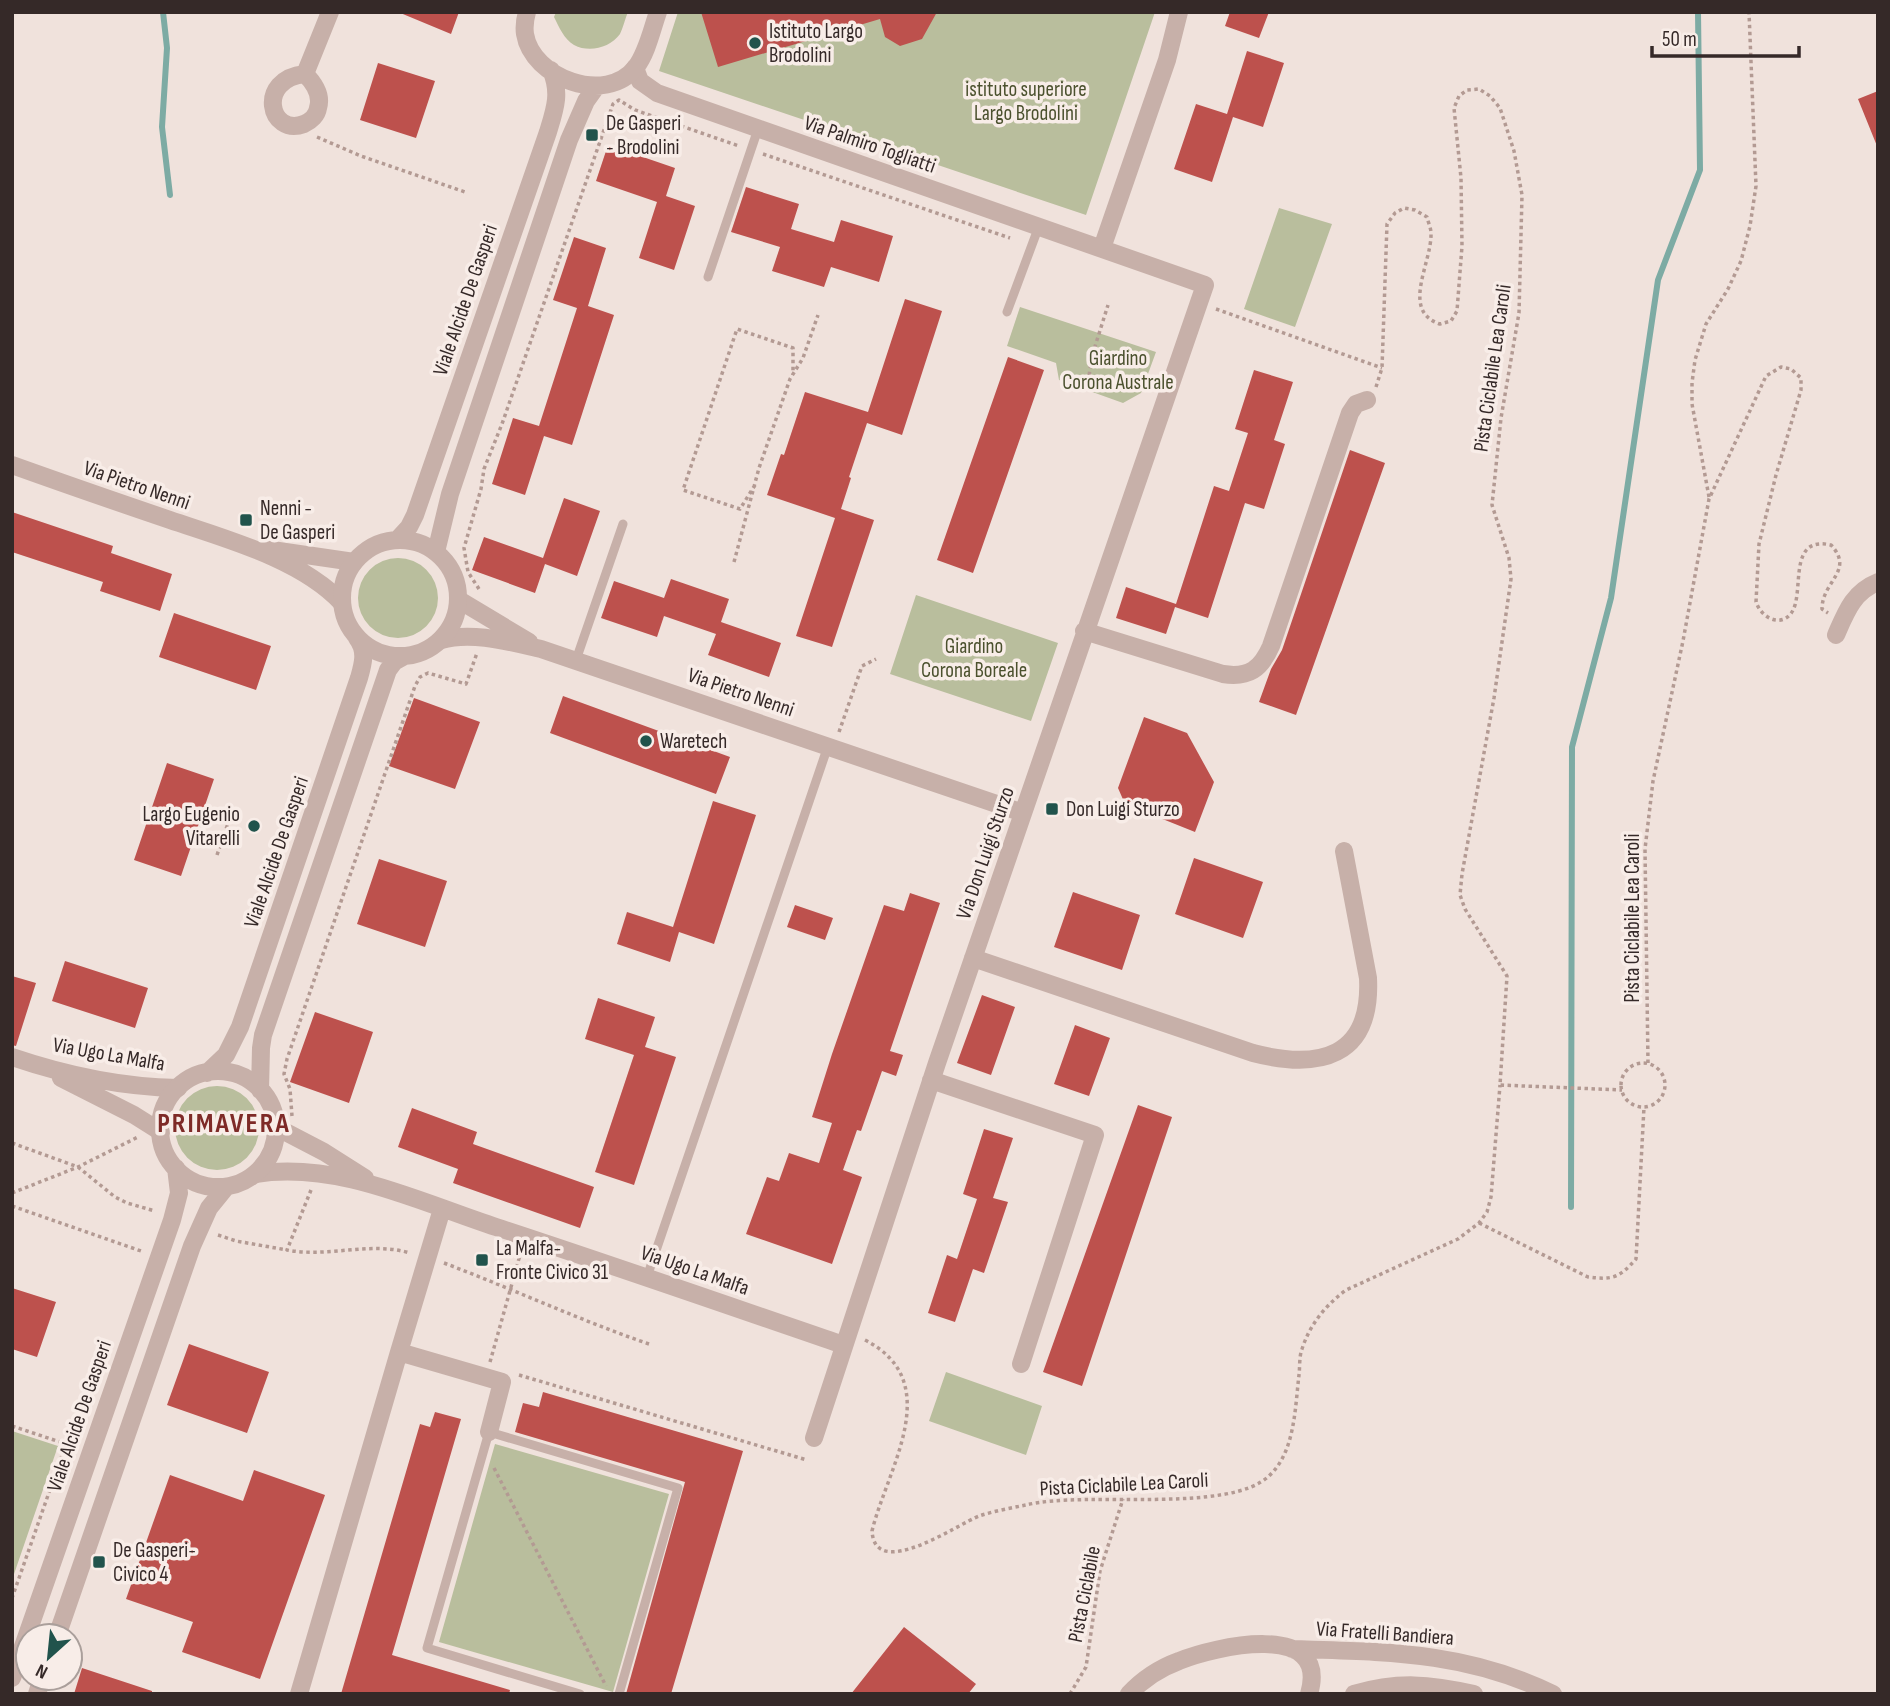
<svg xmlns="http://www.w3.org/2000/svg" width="1890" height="1706" font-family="'Sofia Sans Condensed',sans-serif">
  <rect width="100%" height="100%" fill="#f0e2dc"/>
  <!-- green -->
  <path fill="#b9be9d" d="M556 12H628C625 19 623 28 620 34 610 48 589 53 574 45 564 39 559 27 554 17Z
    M678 12H1155L1086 215 659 71Z
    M1279 208 1332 224 1295 327 1244 309Z
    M1020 307 1156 352 1141 393 1123 403 1059 380 1056 363 1007 346Z
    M358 598a40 40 0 1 1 80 0a40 40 0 1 1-80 0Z
    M916 595 1058 643 1031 721 890 674Z
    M175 1128a42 42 0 1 1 84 0a42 42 0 1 1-84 0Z
    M946 1372 1042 1406 1026 1455 929 1421Z
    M12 1431 58 1446 12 1580Z
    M495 1444 669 1494 613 1692 439 1642Z"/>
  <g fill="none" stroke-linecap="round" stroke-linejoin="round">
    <!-- stream -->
    <path stroke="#7daba4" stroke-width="6" d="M163 12 167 48 162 127 170 195
      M1571 1207 1572 747 1611 598 1658 280 1700 170 1698 12"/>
  </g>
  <!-- building -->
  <path fill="#bd514d" d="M398 12H459L451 34Z
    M701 12H937L922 39 900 46 885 37 880 19 718 67Z
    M1230 12H1269L1259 38 1225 26Z
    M1247 51 1284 63 1263 127 1233 117 1212 182 1174 169 1196 104 1227 114Z
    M378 63 435 81 416 138 360 120Z
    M1878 91V145L1877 146 1858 99Z
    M608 145 675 168 666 196 695 206 674 270 639 258 657 202 596 181Z
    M746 187 799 204 791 229 834 242 841 220 893 236 879 282 831 267 824 287 772 271 780 247 731 232Z
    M574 237 606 248 588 306 614 315 572 445 544 436 525 495 492 484 513 418 539 426 577 308 553 300Z
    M905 299 942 311 902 435 867 423 849 477 851 478 841 509 874 520 832 647 796 636 835 518 767 495 781 454 784 455 805 392 868 412Z
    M1008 357 1044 370 973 573 937 560Z
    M1254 370 1293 382 1274 440 1285 444 1264 509 1245 503 1208 618 1175 607 1166 634 1116 618 1126 587 1176 604 1214 486 1229 491 1248 433 1235 429Z
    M1350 450 1385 463 1296 715 1259 702 1271 669 1282 650Z
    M564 498 600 511 577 576 545 564 535 593 472 570 484 537 543 558Z
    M12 512 113 546 111 553 172 574 160 611 100 591 103 582 12 552Z
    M671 579 729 599 721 622 781 643 769 677 708 655 716 634 664 616 657 637 601 618 614 581 664 598Z
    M174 613 271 646 256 690 159 657Z
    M563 696 730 757 716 794 550 733Z
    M414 698 480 722 455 789 389 766Z
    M1144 717 1187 733 1214 782 1195 832 1125 804 1118 788Z
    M167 763 214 779 181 876 134 860Z
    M713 801 756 815 714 944 679 932 670 962 617 944 627 912 673 927Z
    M1194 858 1263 882 1243 938 1175 914Z
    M379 859 447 881 425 947 357 924Z
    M1073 892 1140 915 1122 970 1054 947Z
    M910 893 940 903 890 1051 903 1055 896 1076 882 1071 861 1131 857 1130 843 1170 862 1177 832 1264 746 1234 767 1177 779 1181 789 1153 819 1163 832 1123 812 1117 832 1054 884 905 904 911Z
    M795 905 833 918 825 940 787 927Z
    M65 961 148 988 135 1028 52 1001Z
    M12 976 36 983 16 1046 12 1045Z
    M982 995 1015 1007 991 1075 957 1063Z
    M598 998 655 1017 645 1047 676 1057 634 1185 595 1172 634 1055 585 1039Z
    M315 1012 373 1032 349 1103 290 1082Z
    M1075 1025 1110 1038 1089 1096 1054 1084Z
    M1138 1105 1172 1117 1082 1386 1043 1372Z
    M412 1108 477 1132 473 1144 594 1187 580 1228 453 1183 458 1169 398 1147Z
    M984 1129 1013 1138 993 1198 1008 1202 984 1273 973 1269 955 1322 928 1313 947 1255 957 1259 977 1199 963 1194Z
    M12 1288 56 1302 37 1357 12 1349Z
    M189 1344 269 1372 247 1433 167 1405Z
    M543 1392 743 1451 671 1694H626L685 1482 515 1432 523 1403 539 1407Z
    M435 1412 461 1419 392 1655 510 1690 509 1694H341L420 1424 430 1427Z
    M254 1470 325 1495 260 1679 182 1652 193 1622 126 1599 170 1475 243 1501Z
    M904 1627 976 1684 968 1694H851Z
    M82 1668 152 1691V1694H74Z"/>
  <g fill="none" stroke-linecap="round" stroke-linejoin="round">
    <!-- path -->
    <path stroke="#b39a93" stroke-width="3.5" stroke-dasharray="3.5 3.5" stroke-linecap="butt" d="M317 137 361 156 465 192
      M763 154 1010 238
      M1216 309 1382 368
      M1376 387 1382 368 1387 224 1395 213 1404 208 1415 210 1427 217C1428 222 1431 228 1431 233 1432 263 1400 311 1440 324L1451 321 1457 311 1462 246 1461 178 1454 108 1459 96 1467 90 1479 89 1490 96 1500 108 1514 151 1522 195 1519 313 1501 418 1492 505 1509 558 1511 579 1494 698 1462 874 1460 895 1465 909 1507 976 1500 1085 1622 1090
      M1087 389 1092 356 1108 305
      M755 485 740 509 683 490 737 329 793 348V375
      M1709 497 1692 404V383L1695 360 1706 324 1728 289 1741 261 1750 226 1756 186 1749 12
      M734 562 759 468 790 379 803 358 818 315
      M479 589 468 572 464 548 481 489 484 469 502 424 613 104 619 100 635 110 739 146
      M839 732 862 666 876 659
      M217 855 233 809
      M1621 1085a22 22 0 1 1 44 0a22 22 0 1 1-44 0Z
      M1648 1063 1645 849 1653 781 1683 641 1709 499 1766 376 1781 367 1791 369 1801 378V390L1776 475 1759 544 1756 602C1763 622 1788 629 1795 605 1802 581 1791 536 1831 545 1855 571 1822 581 1822 609L1828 613
      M292 1116 290 1089 284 1074 287 1059 415 686 420 677 428 673 466 684 477 653
      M12 1143 78 1167 115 1197 127 1203 155 1211
      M311 1190 287 1250C328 1258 370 1241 410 1253
      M12 1193 78 1167 138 1137
      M12 1206 141 1251
      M1479 1223 1588 1277C1613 1280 1619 1278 1636 1259L1644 1107
      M218 1235 236 1241 287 1250
      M444 1263C513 1289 579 1320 649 1344
      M865 1340C947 1382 887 1469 872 1531 875 1582 958 1524 979 1516 994 1511 1011 1508 1026 1505 1086 1490 1230 1515 1270 1475 1295 1451 1295 1408 1299 1375 1300 1367 1299 1357 1302 1349 1310 1324 1326 1305 1346 1290L1458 1239 1479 1223 1487 1212 1491 1197 1500 1085
      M490 1362 520 1255
      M519 1375 807 1460
      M12 1426 66 1444 12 1598
      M494 1468 606 1686
      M1070 1694 1086 1667 1100 1571 1123 1499"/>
    <!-- service -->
    <path stroke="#c7b0a9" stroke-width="9" d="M708 277 758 129
      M1007 312 1039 226
      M576 660 623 524
      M647 1277 828 746
      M580 1694 427 1648 489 1432 678 1488 619 1694"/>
    <!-- minor -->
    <path stroke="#c7b0a9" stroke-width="18" d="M635 68 640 81 657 93 1205 285 937 1063 814 1438
      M305 74C314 83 322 95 318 108 317 115 311 121 304 124 269 137 256 79 305 74Z
      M305 74 330 12
      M1102 248 1167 60 1179 12
      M12 465C65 484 117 502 170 520 226 539 301 559 342 603
      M265 549 354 562
      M459 600 529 642
      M1084 631 1223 674C1249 678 1261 669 1271 646L1350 413 1356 404 1367 400
      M1836 635C1846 612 1853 592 1878 582
      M441 640C472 631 510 642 541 649L1023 813
      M973 958 1253 1053C1319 1070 1372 1058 1368 978L1344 851
      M12 1057C65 1075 122 1087 178 1088
      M61 1078 134 1115 161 1132
      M931 1080 1095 1135 1021 1364
      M276 1127 324 1152 365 1178
      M255 1174C338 1161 419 1202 496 1227 612 1265 727 1305 843 1345
      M442 1209 399 1352 502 1382 489 1432
      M299 1694 399 1352"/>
    <!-- tertiary -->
    <path stroke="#c7b0a9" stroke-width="18" d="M527 12C525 19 524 27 525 34 532 78 606 106 636 67 647 53 652 29 658 12
      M342 598a58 58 0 1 1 116 0a58 58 0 1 1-116 0Z
      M397 540 409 527 415 515 548 132C555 109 561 93 551 70
      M436 552 450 494 569 140 586 101 596 87
      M160 1129a58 58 0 1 1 116 0a58 58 0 1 1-116 0Z
      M207 1073 226 1055 240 1027 359 678C363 664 367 651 357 638
      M260 1090 261 1048 263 1035 388 670 394 662 403 657
      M57 1636 192 1246 209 1208 226 1187
      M1292 1649C1387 1652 1465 1651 1553 1694
      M12 1678 172 1220 179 1193 176 1168
      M37 1694 42 1678
      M1129 1694C1143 1679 1160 1668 1179 1661 1213 1647 1331 1619 1309 1694
      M1354 1694C1398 1681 1430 1684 1474 1694"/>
  </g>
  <!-- markers -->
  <g fill="#21534c" stroke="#f8ede8" stroke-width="2.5">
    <circle cx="755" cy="43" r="7"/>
    <rect x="585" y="128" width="14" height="14" rx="3.5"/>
    <rect x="239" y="513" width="14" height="14" rx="3.5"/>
    <circle cx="646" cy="741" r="7"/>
    <rect x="1045" y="802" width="14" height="14" rx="3.5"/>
    <circle cx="254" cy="826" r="7"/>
    <rect x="475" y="1253" width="14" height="14" rx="3.5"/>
    <rect x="92" y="1555" width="14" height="14" rx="3.5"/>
  </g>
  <g text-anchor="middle" stroke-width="7" stroke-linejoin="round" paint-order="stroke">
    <!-- poi labels -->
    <g font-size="21" fill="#352928" stroke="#f8ede8" text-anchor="start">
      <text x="769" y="38">Istituto Largo<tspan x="769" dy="24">Brodolini</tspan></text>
      <text x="606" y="130">De Gasperi<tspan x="606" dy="24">- Brodolini</tspan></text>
      <text x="260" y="515">Nenni -<tspan x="260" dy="24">De Gasperi</tspan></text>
      <text x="660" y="748">Waretech</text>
      <text x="1066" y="816">Don Luigi Sturzo</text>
      <text x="240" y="821" text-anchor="end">Largo Eugenio<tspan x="240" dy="24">Vitarelli</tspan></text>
      <text x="496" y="1255">La Malfa-<tspan x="496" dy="24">Fronte Civico 31</tspan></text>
      <text x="113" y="1557">De Gasperi-<tspan x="113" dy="24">Civico 4</tspan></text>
    </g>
    <!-- park labels -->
    <g font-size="21" fill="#4b512e" stroke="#f8ede8">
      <text x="1026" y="96">istituto superiore<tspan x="1026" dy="24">Largo Brodolini</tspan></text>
      <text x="1118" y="365">Giardino<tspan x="1118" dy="24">Corona Australe</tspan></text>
      <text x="974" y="653">Giardino<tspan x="974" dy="24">Corona Boreale</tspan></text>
    </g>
    <!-- street labels -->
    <g font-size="21" fill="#352928" stroke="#f8ede8">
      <text transform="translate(870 144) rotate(19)" y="7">Via Palmiro Togliatti</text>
      <text transform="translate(465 300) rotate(-71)" y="7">Viale Alcide De Gasperi</text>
      <text transform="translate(1492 368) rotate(-82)" y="7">Pista Ciclabile Lea Caroli</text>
      <text transform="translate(137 485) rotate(19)" y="7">Via Pietro Nenni</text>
      <text transform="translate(741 692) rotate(19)" y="7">Via Pietro Nenni</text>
      <text transform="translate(276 852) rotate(-71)" y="7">Viale Alcide De Gasperi</text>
      <text transform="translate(985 853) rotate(-71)" y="7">Via Don Luigi Sturzo</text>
      <text transform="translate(1632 918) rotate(-90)" y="7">Pista Ciclabile Lea Caroli</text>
      <text transform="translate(109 1054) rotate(10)" y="7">Via Ugo La Malfa</text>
      <text transform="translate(695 1270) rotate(19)" y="7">Via Ugo La Malfa</text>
      <text transform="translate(79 1416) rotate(-71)" y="7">Viale Alcide De Gasperi</text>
      <text transform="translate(1124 1484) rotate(-3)" y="7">Pista Ciclabile Lea Caroli</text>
      <text transform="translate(1084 1594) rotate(-79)" y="7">Pista Ciclabile</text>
      <text transform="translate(1385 1633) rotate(4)" y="7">Via Fratelli Bandiera</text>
    </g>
    <!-- district labels -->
    <g font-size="28" font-weight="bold" letter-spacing="2" fill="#7e2a27" stroke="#f8ede8">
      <text x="224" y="1132">PRIMAVERA</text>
    </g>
  </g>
  <!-- border -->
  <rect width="1890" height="1706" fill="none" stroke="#352928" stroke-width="28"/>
  <!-- north arrow -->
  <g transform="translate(49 1657) rotate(207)"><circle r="33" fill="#f8ede8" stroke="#aa9f9b" stroke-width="2"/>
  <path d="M0-5L12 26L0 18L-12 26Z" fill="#21534c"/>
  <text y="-10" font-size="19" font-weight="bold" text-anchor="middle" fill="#352928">N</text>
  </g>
  <!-- scale -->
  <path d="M1652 46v10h147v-10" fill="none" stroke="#352928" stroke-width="3.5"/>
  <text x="1662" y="46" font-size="21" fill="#352928" stroke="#f8ede8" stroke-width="5" paint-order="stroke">50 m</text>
</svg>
